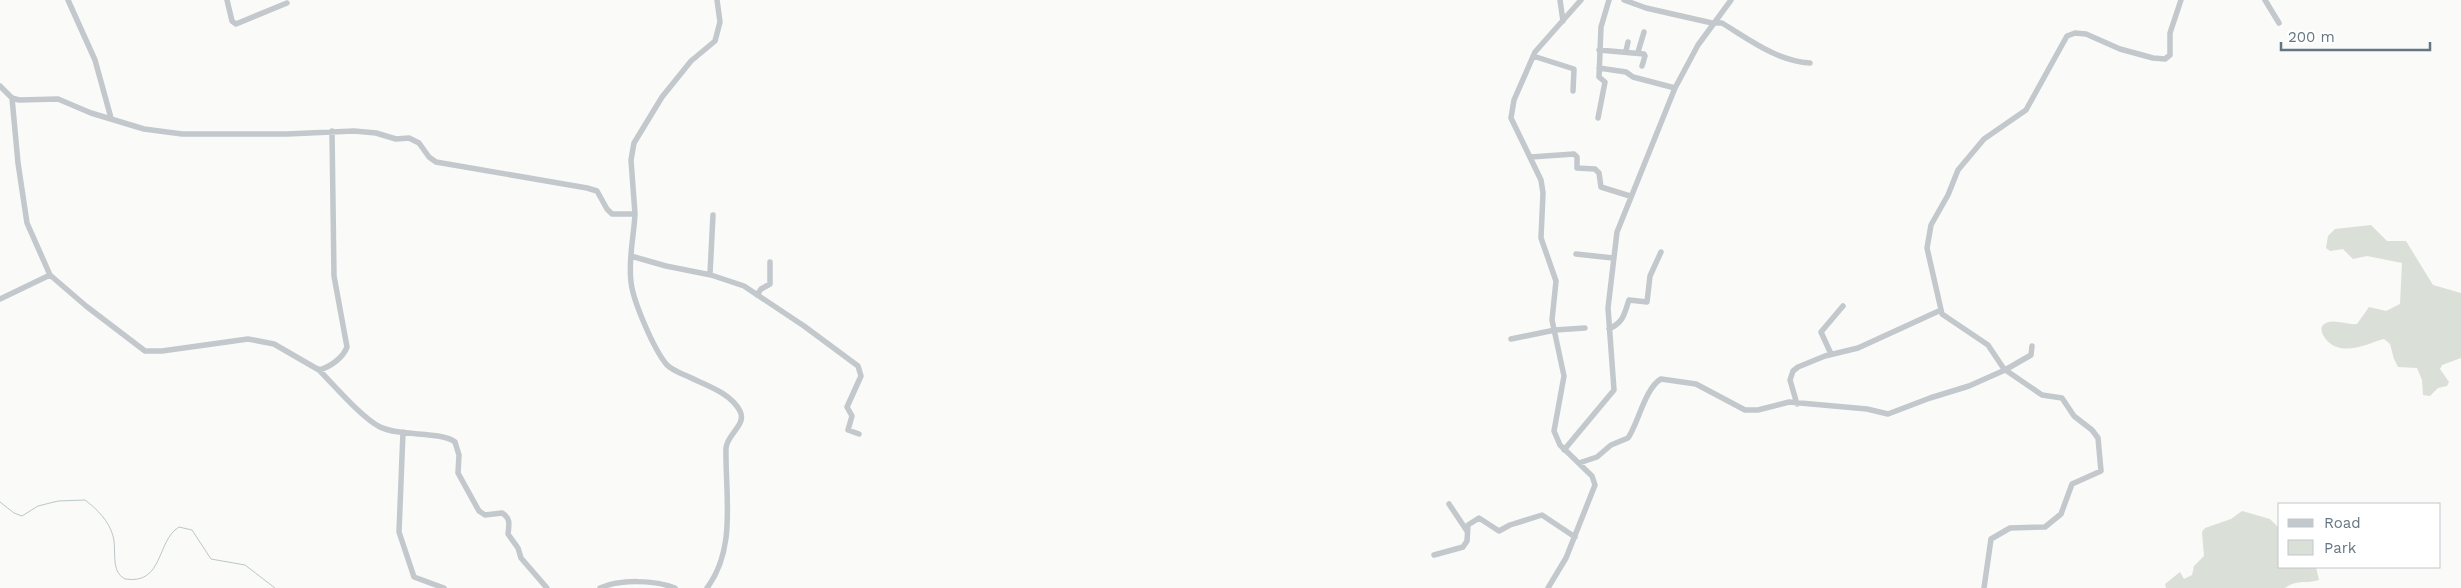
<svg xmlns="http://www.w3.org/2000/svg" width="2461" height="588" font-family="'Work Sans',sans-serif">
  <rect width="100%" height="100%" fill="#fafaf8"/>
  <!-- green -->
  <path fill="#dadfd7" d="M2371 225 2387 241H2406L2433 285 2461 293V358L2442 365 2440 369 2449 382 2447 386 2438 388 2430 396 2423 395 2422 380 2417 368 2398 367 2394 359 2390 344 2384 339C2369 343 2353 352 2337 347 2328 345 2312 326 2329 322 2337 320 2348 325 2357 324L2369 307 2386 311 2400 304 2402 263 2367 256 2353 259 2343 249 2330 251 2326 248 2328 236 2335 229Z
    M2242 511 2270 519 2280 529V567H2316L2319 580C2307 584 2297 579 2285 588H2166L2165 584 2180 572 2184 579 2192 575 2194 566 2204 556 2202 532 2205 528 2231 519Z"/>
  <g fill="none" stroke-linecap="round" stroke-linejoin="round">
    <!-- stream -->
    <path stroke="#bbc7cb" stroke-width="1" d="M0 502 14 513 22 516 38 506 58 501 85 500C97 509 109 521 113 536 117 551 110 571 125 579 164 585 156 541 179 527L192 530 211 559 245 565 275 588"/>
    <!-- minor -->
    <path stroke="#c3c8cc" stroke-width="5.5" d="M68 0 95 60 111 118
      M227 0 232 21 236 24 287 3
      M1560 0 1563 21
      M1624 0 1646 8 1712 23H1722C1750 40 1777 61 1810 63
      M2265 0 2279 23
      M1599 50 1644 54 1645 56 1642 66
      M1626 51 1628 42
      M1638 52 1644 32
      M1533 56 1574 69 1573 91
      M1599 68 1626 72 1633 77 1675 88
      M0 86 12 98 19 100 58 99 91 113 144 129 182 134H287L354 131 376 133 396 139 409 138 419 143 429 157 436 162 587 188 597 191 607 209 612 214H635C634 236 628 259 631 282 633 301 654 350 667 365 672 370 680 373 687 376 705 385 730 392 740 411 747 425 727 434 726 448 725 494 737 548 707 588
      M12 98 18 163 27 223 50 275 86 306 145 351H162L248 339 274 344 319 370C330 367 343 358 347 347L334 276 332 131
      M1598 118 1605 82 1599 77 1601 27 1609 0
      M1531 157 1574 154 1577 157V168L1595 169 1599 173 1601 187 1630 196
      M635 214 631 160 634 143 662 97 691 61 715 41 720 22 717 0
      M1576 254 1613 258
      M631 256 666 266 711 275 744 286 804 326 858 366 861 376 847 407 852 416 848 430 859 434
      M710 274 713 215
      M757 295 761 289 770 284V262
      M0 299 50 275
      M1609 329C1624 322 1624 314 1629 300L1647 302 1650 276 1661 252
      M1511 339 1555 330 1585 328
      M1831 354 1821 332 1843 306
      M318 369C334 385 361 417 380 427 400 437 441 431 455 442L459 455 458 473 479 511 485 515 502 513C511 518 509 525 508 534L518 548 521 558 547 588
      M1797 404 1790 380 1793 371 1798 367 1825 356 1858 348 1941 310
      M403 432 399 532 414 577 444 588
      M1564 450 1614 390 1608 308 1617 232 1675 88 1698 45 1731 0
      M1579 463 1597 457 1611 445 1628 438C1638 424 1645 388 1661 379L1696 384 1745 410H1758L1789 402 1867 409 1888 414 1930 398 1969 386 2005 370 2031 355 2032 346
      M1449 504 1467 531
      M1434 555 1463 547 1467 541 1468 525 1479 518 1499 531 1510 525 1542 515 1575 537
      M600 588C620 579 655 580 675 588
      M1548 588 1566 558 1595 485 1592 476 1560 445 1554 431 1564 376 1552 320 1556 281 1541 238 1543 193 1541 180 1511 118 1514 100 1535 52 1581 0
      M1984 588 1991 539 2010 528 2045 527 2061 514 2072 484 2101 471 2098 438 2092 430 2074 416 2062 398 2042 395 2004 369 1988 345 1942 314 1927 248 1931 225 1948 195 1958 170 1984 139 2026 110 2067 36 2075 33 2086 34 2120 49 2153 58 2165 59 2170 55V33L2181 0"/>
  </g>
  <!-- legend -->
  <rect x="2278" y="503" width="162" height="65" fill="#ffffff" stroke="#c1c8cd"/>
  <rect x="2288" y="519" width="25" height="8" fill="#c3c8cc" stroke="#c1c8cd"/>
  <text x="2324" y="528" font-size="15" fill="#657683">Road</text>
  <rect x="2288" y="540" width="25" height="15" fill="#dadfd7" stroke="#c1c8cd"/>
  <text x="2324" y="553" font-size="15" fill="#657683">Park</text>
  <!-- scale -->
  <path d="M2281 42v8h149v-8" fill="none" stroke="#657683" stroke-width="2.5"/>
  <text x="2288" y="42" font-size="15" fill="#657683" stroke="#ffffff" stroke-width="4" paint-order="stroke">200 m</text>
</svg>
